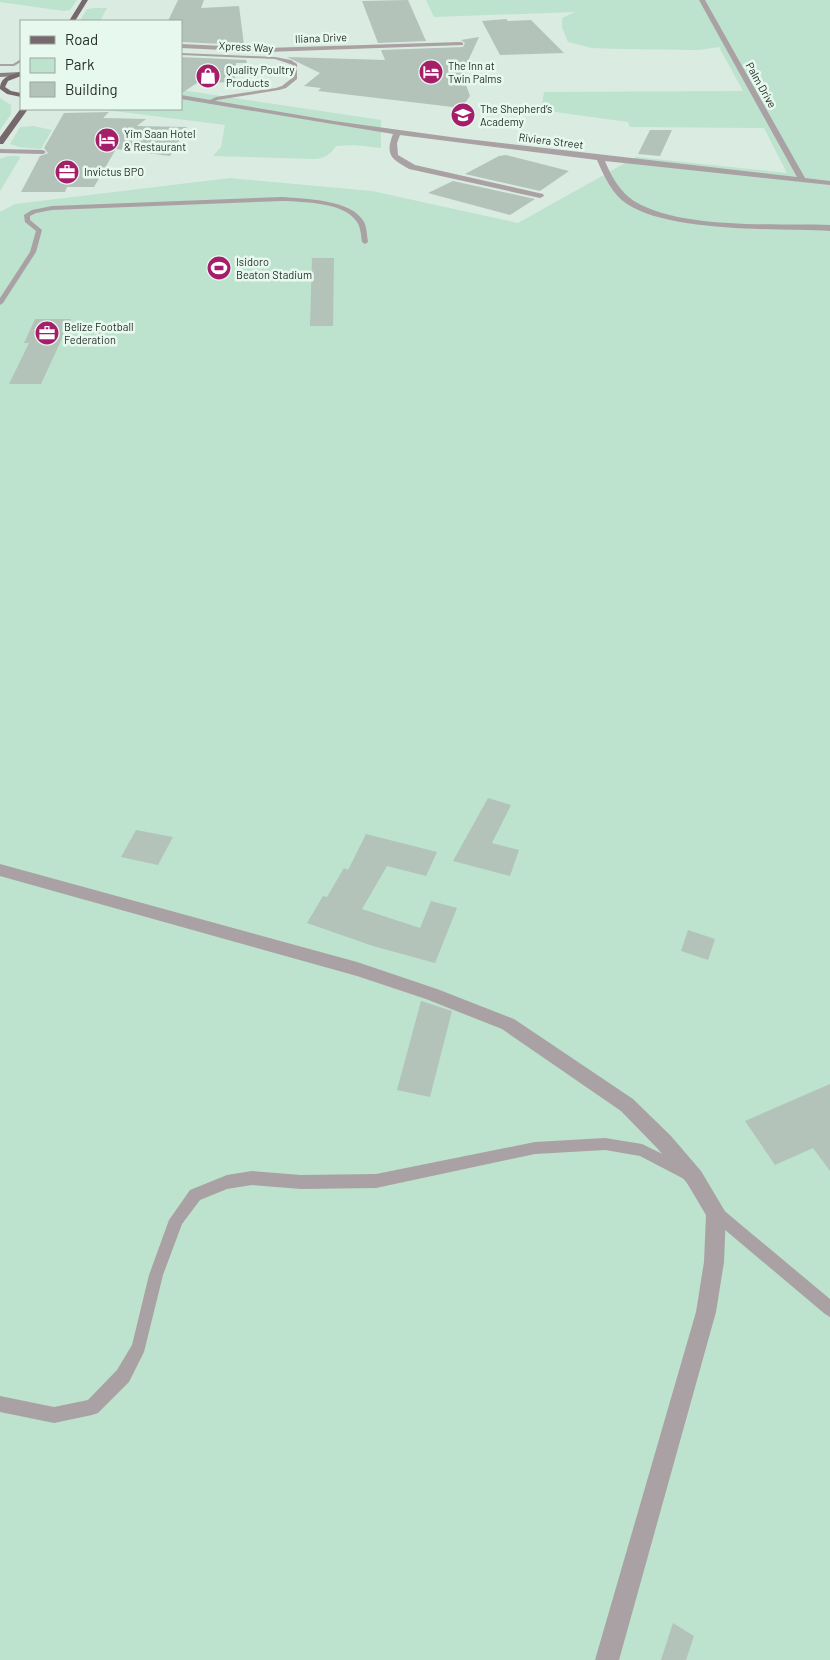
<svg xmlns="http://www.w3.org/2000/svg" width="830" height="1660" font-family="Barlow,sans-serif">
  <rect width="100%" height="100%" fill="#daebe1"/>
  <!-- green -->
  <path fill="#bde2cd" d="M0 0H77L70 10 64 11 0 2Z
    M426 0H830V1660H0V212L15 204 230 178 372 191 518 223 636 157 787 173 764 128 630 127 628 122 541 110 544 92 743 91 719 47 699 50 620 49 592 48 568 42 562 27V18L575 12 434 17Z
    M95 8H107L100 21H80L87 9Z
    M181 90 381 120V148L354 145 336 146C330 155 325 158 315 159L213 156 221 147 225 125 106 110 107 109H181Z
    M0 98 11 105V114L0 130Z
    M33 126 52 130 41 149 19 147 10 144 20 127Z
    M8 156H19L20 158 0 191V159Z"/>
  <!-- building -->
  <path fill="#b3c3ba" d="M178 0H204L201 8 239 6 244 45 181 42V21H168Z
    M408 0 426 41 378 43 362 1Z
    M506 19 508 21 531 20 564 53 500 55 482 21Z
    M479 37 462 74 470 96 461 108 318 91 321 88 304 86 320 73 287 57 385 60 381 50 463 47 465 43 461 40Z
    M181 57 246 60 247 63H236L235 82 197 83 182 93Z
    M109 112 103 118 146 119 137 126 187 127 170 156 116 149 94 187H67L65 192H21L40 156 48 153 44 148 64 113Z
    M650 130H672L660 156 638 154Z
    M506 155 569 171 540 191 465 174 499 156Z
    M453 181 535 199 510 215 428 193Z
    M312 258H334L333 326H310Z
    M35 319H71L41 384H9L29 343H24Z
    M488 798 511 805 492 843 519 850 510 876 453 861Z
    M136 830 173 837 158 865 121 857Z
    M366 834 437 852 426 876 387 866 362 909 420 928 431 901 457 908 435 963 373 946 307 923 323 896 327 897 344 868 348 870Z
    M688 930 715 939 708 960 681 951Z
    M421 1001 452 1011 430 1097 397 1090Z
    M830 1084V1171L813 1148 775 1165 745 1121Z
    M673 1623 694 1636 686 1660H661Z"/>
  <g fill="none" stroke-linecap="round" stroke-linejoin="round">
    <!-- lane -->
    <path fill="#a9a1a4" fill-rule="evenodd" d="M181 53 275 57 291 60 297 64V79L286 88 279 90 217 100 210 104 208 101 216 97 276 88 282 86 292 78 293 65 275 59 181 55Z
      M21 59V62L14 66H0V64H13Z
      M0 149 43 150 46 152 43 154 0 153Z
      M282 197C304 199 352 199 364 222 367 228 367 236 368 242L365 244 362 242C361 236 361 228 357 222 345 202 303 202 282 201L52 210 36 213 30 216V220L42 230 36 252 3 303 0 305V298L30 252 36 231 25 222 24 215 32 210 52 206Z
      M605 1138 642 1144 691 1168 693 1173 691 1178 686 1180 640 1156 605 1150 535 1154 376 1188 301 1189 252 1185 227 1189 200 1200 182 1224 163 1275 144 1352 129 1382 98 1413 92 1415 54 1423 0 1412V1396L54 1407 88 1400 117 1370 132 1345 149 1275 169 1220 190 1190 227 1175 252 1171 301 1175 376 1174 535 1142Z
      M716 1206 721 1208 830 1299V1317L825 1314 711 1218 709 1213 711 1208Z"/>
    <!-- street -->
    <path fill="#a9a1a4" fill-rule="evenodd" d="M699 0H705L805 178 830 181V185L605 161C611 176 620 192 634 201 682 230 774 223 830 225V231C776 228 672 233 627 204 612 194 604 176 597 160L400 135 397 143 398 155 415 165 543 194 544 196 540 198 409 169C391 159 385 155 393 134L181 99V95L334 121 458 138 797 177Z
      M461 42 463 43V45L266 52 181 48V44L266 48Z
      M0 864 357 962 437 989 514 1019 633 1099 671 1136 701 1171 726 1213 724 1262 716 1312 619 1660H595L696 1312 704 1262 706 1215 687 1183 657 1148 621 1111 502 1029 426 999 357 976 0 876Z"/>
    <!-- secondary -->
    <path fill="#8b8084" fill-rule="evenodd" d="M21 72V76L0 77V73Z"/>
    <!-- primary -->
    <path fill="#76686d" fill-rule="evenodd" d="M82 0H88L75 21H69Z
      M21 72V76L8 81 5 87 11 91 21 93V97L7 94 0 89C0 77 10 75 21 72Z
      M21 108 28 109 3 144H0V137Z"/>
  </g>
  <!-- icons -->
  <defs>
    <symbol id="hotel-disc" viewBox="-11 -11 22 22"><circle r="9.5" fill="#a51e69" stroke="#e7f8ef"/><path d="M-6-4.5h1.5V1H6V5H4.5V3h-9V5H-6ZM-4 0a1.8 1.8 0 1 1 3.6 0ZM.5 0V-2.5h3Q6-2.5 6 0Z" fill="#fff"/></symbol>
    <symbol id="shop-disc" viewBox="-11 -11 22 22"><circle r="9.5" fill="#a51e69" stroke="#e7f8ef"/><path d="M-5-2.5h2.3a2.7 3.5 0 0 1 5.4 0H5L5.5 6h-11ZM-1.5-2.5h3a1.5 2.3 0 0 0-3 0Z" fill="#fff"/></symbol>
    <symbol id="school-disc" viewBox="-11 -11 22 22"><circle r="9.5" fill="#a51e69" stroke="#e7f8ef"/><path d="M0-5L7-2L0 1L-7-2ZM-4 1L0 2.5L4 1V4Q0 6-4 4Z" fill="#fff"/></symbol>
    <symbol id="office-disc" viewBox="-11 -11 22 22"><circle r="9.5" fill="#a51e69" stroke="#e7f8ef"/><path d="M-6-3h4V-5.5h4V-3h4V5H-6ZM-1-4.5V-3h2v-1.5ZM-6 0V1H6V0Z" fill="#fff"/></symbol>
    <symbol id="stadium-disc" viewBox="-11 -11 22 22"><circle r="9.5" fill="#a51e69" stroke="#e7f8ef"/><path d="M0-5a6.5 5 0 1 0 0 10a6.5 5 0 1 0 0-10ZM-3.5-1.8h7v3.6h-7Z" fill="#fff"/></symbol>
  </defs>
  <g fill-rule="evenodd">
    <use href="#hotel-disc" x="417" y="58" width="28" height="28"/>
    <use href="#shop-disc" x="194" y="62" width="28" height="28"/>
    <use href="#school-disc" x="449" y="101" width="28" height="28"/>
    <use href="#hotel-disc" x="93" y="126" width="28" height="28"/>
    <use href="#office-disc" x="53" y="158" width="28" height="28"/>
    <use href="#stadium-disc" x="205" y="254" width="28" height="28"/>
    <use href="#office-disc" x="33" y="319" width="28" height="28"/>
  </g>
  <g text-anchor="middle" stroke-width="5" stroke-linejoin="round" paint-order="stroke">
    <!-- far-street labels -->
    <g font-size="11" fill="#282f2b" stroke="#e7f8ef">
      <text transform="translate(321 38) rotate(-2)" y="4">Iliana Drive</text>
      <text transform="translate(246 47) rotate(3)" y="4">Xpress Way</text>
      <text transform="translate(761 85) rotate(61)" y="4">Palm Drive</text>
      <text transform="translate(551 141) rotate(7)" y="4">Riviera Street</text>
    </g>
    <!-- far-poi labels -->
    <g font-size="11" fill="#282f2b" stroke="#e7f8ef" text-anchor="start">
      <text x="448" y="70">The Inn at<tspan x="448" dy="13">Twin Palms</tspan></text>
      <text x="226" y="74">Quality Poultry<tspan x="226" dy="13">Products</tspan></text>
      <text x="480" y="113">The Shepherd’s<tspan x="480" dy="13">Academy</tspan></text>
      <text x="124" y="138">Yim Saan Hotel<tspan x="124" dy="13">&amp; Restaurant</tspan></text>
      <text x="84" y="176">Invictus BPO</text>
      <text x="236" y="266">Isidoro<tspan x="236" dy="13">Beaton Stadium</tspan></text>
      <text x="64" y="331">Belize Football<tspan x="64" dy="13">Federation</tspan></text>
    </g>
  </g>
  <!-- legend -->
  <rect x="20" y="20" width="162" height="90" fill="#e7f8ef" stroke="#9ba8a1"/>
  <rect x="30" y="36" width="25" height="8" fill="#76686d" stroke="#9ba8a1"/>
  <text x="65" y="45" font-size="15" fill="#282f2b">Road</text>
  <rect x="30" y="58" width="25" height="15" fill="#bde2cd" stroke="#9ba8a1"/>
  <text x="65" y="70" font-size="15" fill="#282f2b">Park</text>
  <rect x="30" y="82" width="25" height="15" fill="#b3c3ba" stroke="#9ba8a1"/>
  <text x="65" y="95" font-size="15" fill="#282f2b">Building</text>
</svg>
